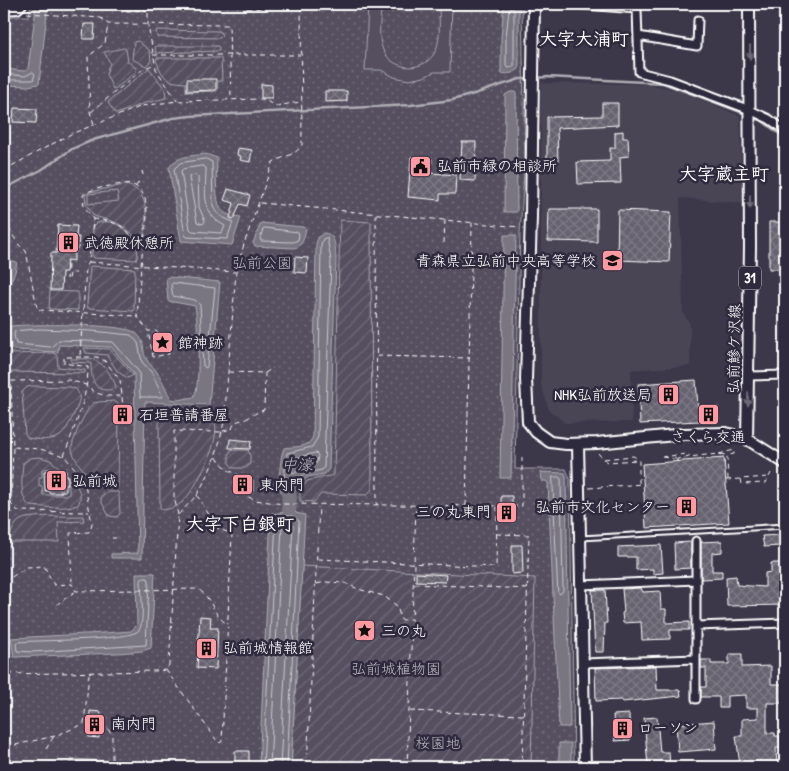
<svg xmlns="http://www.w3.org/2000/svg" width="789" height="771" font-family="'Patrick Hand','Klee One',sans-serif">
  <defs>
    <pattern id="park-dots" width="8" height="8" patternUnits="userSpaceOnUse" patternTransform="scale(1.25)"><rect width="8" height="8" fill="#555060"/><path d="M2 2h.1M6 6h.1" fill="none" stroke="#6e6a78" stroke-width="1.8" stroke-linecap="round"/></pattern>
    <pattern id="garden-furrows" width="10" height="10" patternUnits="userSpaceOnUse" patternTransform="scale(1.25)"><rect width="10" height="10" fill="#555060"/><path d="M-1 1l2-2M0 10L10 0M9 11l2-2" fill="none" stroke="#6e6a78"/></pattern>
    <pattern id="building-cross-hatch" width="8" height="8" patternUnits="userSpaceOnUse" patternTransform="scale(1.25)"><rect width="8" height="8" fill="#666270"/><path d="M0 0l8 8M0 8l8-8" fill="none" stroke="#7d7a85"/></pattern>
  </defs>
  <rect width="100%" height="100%" fill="#3c3749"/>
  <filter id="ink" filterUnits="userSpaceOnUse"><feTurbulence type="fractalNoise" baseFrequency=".02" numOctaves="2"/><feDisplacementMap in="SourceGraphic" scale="10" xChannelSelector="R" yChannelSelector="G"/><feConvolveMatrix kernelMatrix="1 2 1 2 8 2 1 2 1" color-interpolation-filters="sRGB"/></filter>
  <g filter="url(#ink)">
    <!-- built -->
    <path fill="#494455" d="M541 83 646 84 678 90 740 116 742 203 680 198 683 313 690 324V366L631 370 632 422 565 423 549 410 541 385Z"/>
    <!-- park -->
    <path fill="url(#park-dots)" stroke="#aaa8b0" d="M31 4H522L525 158 520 233 515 469H566L570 479 574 767H4V16H29Z"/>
    <!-- garden -->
    <path fill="url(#garden-furrows)" stroke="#aaa8b0" fill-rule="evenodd" d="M157 30 220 31 222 36 220 38 157 37 156 31Z
      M138 41 150 51 151 61 146 66 132 59 134 42Z
      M156 46H217L219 47V51L156 53 155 48Z
      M124 48 126 49 128 62 135 67 136 72 116 88 113 89 106 74 110 63 104 52Z
      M157 58H221L222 81H218L217 91 186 92V83C166 82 163 78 156 60Z
      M149 68 165 89 166 98 145 103 116 114 108 103 109 101Z
      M124 185C153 188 147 227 141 245 127 224 116 222 94 216L86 204 85 195 90 192ZM117 191 119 201 88 204V194Z
      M340 220 371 222 372 489 367 495 321 494 314 502 300 501V492L307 481 334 475Z
      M100 222C105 222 111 221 116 224 129 230 142 246 136 260L94 258 92 255 93 226 96 223Z
      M91 266 135 269 134 311 88 308 87 304 90 267Z
      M50 291 78 292V310L49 309Z
      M84 348 110 349 133 375 132 376 127 378 117 371 107 355 86 353Z
      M54 353 57 355 58 367 85 370V373L4 372V356L7 354Z
      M71 359C89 359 97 356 109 373 112 378 115 382 116 387L115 389C94 394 91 380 91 363L71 362Z
      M32 386 70 387 76 389C78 392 80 396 79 400 78 408 66 432 60 436 50 441 39 440 28 438L25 434 22 392 27 387Z
      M113 401 118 403 119 408 118 486C113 488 107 489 103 487 92 483 72 459 72 448 72 440 87 406 94 403 99 401 108 402 113 401Z
      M170 418 214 419C223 438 196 490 182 502 177 507 170 509 163 510L160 508 159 423 162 419Z
      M231 450H248L250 455V464L245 468H233L229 463V454Z
      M40 457 50 460 60 468 42 469V477H39V485L42 486 43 495H69V478C77 485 84 494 78 505 62 509 45 507 29 506 19 496 22 476 23 463L30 458Z
      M107 492H118L119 495 120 514 116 517 109 516 101 501V496Z
      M83 516 84 521 58 522 59 542H9C10 536 13 525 19 521 27 514 71 517 83 516Z
      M302 566 535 578 531 767H291Z"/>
    <!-- pitch -->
    <path fill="#555060" stroke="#aaa8b0" d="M368 4H381C381 18 377 37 383 50 393 72 426 73 436 50 441 37 439 18 439 4H452L450 72H434L424 77 409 80 394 77 381 70H365Z"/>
    <!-- water -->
    <path fill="#797682" stroke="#afadb4" d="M35 4H48L39 84 28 86 4 85V69L25 71 28 69 35 15Z
      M504 4H519V69C514 73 508 75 501 73V37Z
      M510 92H516L517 212H504L505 95Z
      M206 154 217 158C217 171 213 207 225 213 229 216 236 216 241 217L232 245 181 241 169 168C176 155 193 156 206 154Z
      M261 223 303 227 306 229C304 238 303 246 294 248L255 246 253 243Z
      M324 233C337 234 335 249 336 260L329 469 325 474 307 477 294 493C274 498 279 481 280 468 281 461 281 455 284 448 294 446 309 449 313 436L316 244 318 237Z
      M504 235H516L511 478H500Z
      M4 259 17 262 15 272 4 296Z
      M169 277 220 282 209 405 145 402 142 558H111V554L138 553 134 374 111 347 59 345 58 352 13 350C9 343 8 334 10 326 28 324 125 323 136 333 147 342 141 351 147 360 149 364 153 366 155 369 162 378 166 390 171 399L178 400 194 397C201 384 198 323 195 306L168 301 166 278Z
      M541 472 565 473 566 476 570 727H559L548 483 546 481H542Z
      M287 508H294L296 513 305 515 291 767H259L271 514 286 512Z
      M136 573H155L151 648 142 651 118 653 14 657 11 638 104 633 131 631 137 625Z
      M559 743H571V767H559Z
      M71 759 146 763 148 767H68Z"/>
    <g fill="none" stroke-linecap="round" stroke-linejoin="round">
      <!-- shore -->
      <path stroke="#c9c8cd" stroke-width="1" d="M512 8 514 10V66L509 68 506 66V37L509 10Z
        M4 74 25 76 33 72 35 74 33 80H4
        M206 159 212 162 213 206 216 212 222 217 233 222 227 239 187 237 185 235 174 169 180 163Z
        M203 166 206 168C206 192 200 213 225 226L222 233 192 231 190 229 181 171 183 169Z
        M196 175 198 177 199 207 205 221 203 224 197 222 189 177Z
        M265 228 298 232 299 234 298 240 293 242 261 241 260 239 263 229Z
        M327 238 331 260 324 467 322 470 305 473 292 488 287 489 283 485 287 453 312 447 318 437 321 245 323 239Z
        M173 283 215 288 207 366 206 368 203 366 200 305 195 300 173 296 171 285Z
        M41 329 92 331 131 335 138 343 142 362 152 373 163 397H140L139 372 113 342 59 340 51 347 16 344 14 335 15 331Z
        M316 453 318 455 317 463 303 467 295 473 292 472 293 459Z
        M553 477H559L561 479 563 591 560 594 558 592Z
        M143 578H148L149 581 146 645 32 652 17 651 16 644 18 642C37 640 132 641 139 630 145 622 141 591 141 581Z
        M73 767 75 764 131 767
        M263 767 276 520 278 518 291 515 299 521 287 767
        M270 767 282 526 284 524 290 523 293 525 280 767"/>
      <!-- stream -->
      <path stroke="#afadb4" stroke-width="2.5" d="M534 78 548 77 663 83 746 114
        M753 117 761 120 785 138
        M4 189 41 170 72 149 93 140 173 118 190 116 411 105 452 100 474 94 520 79H529"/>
      <!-- river -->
      <path stroke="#797682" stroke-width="15" d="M289 494V508"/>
    </g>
    <!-- building -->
    <path fill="url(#building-cross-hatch)" stroke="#fff" d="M84 24H95L94 39H83Z
      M187 79H216V90L187 91Z
      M261 84 272 85V98H261Z
      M325 91H347V101L325 102Z
      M602 103H618V125L557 128 558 162H550L551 158H547V117L602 116Z
      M14 108 37 109 36 123 13 122Z
      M623 131V138H628L629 156 620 157 621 183 578 184 577 162 610 161V148H615V132Z
      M462 142H476L475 181 460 180Z
      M238 148 252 150 250 162 240 160 241 156 237 155Z
      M411 157 432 159 431 173 456 175 455 194H440V200L408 197Z
      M228 189 250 195 247 206 240 204 234 219 230 218 234 203 224 200Z
      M549 209H597V242L548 241Z
      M618 210 671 212 669 262 617 260Z
      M769 222H785V269H769Z
      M58 225 77 226 76 237H79L78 248 76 249V252H74V261L67 260 66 272H62L61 290H50L51 253H56Z
      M295 257 308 258 307 273 294 272Z
      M696 380 698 408 718 407 719 420 640 424 638 384Z
      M129 409V420H117V410Z
      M230 439 251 441 250 449 229 448Z
      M724 458 729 523 646 528 642 464Z
      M44 471H66V476H68V485H66V491H61V493H49V491H45Z
      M234 479 253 480V491L234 490Z
      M501 496H512V517H501Z
      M779 535 780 546 764 547 762 536Z
      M722 541V552L712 553V571H722V578L701 579V542Z
      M691 542V568L675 569 674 543Z
      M512 545H522L523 573 512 574Z
      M661 545 663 573 653 574V569L636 570V557H618V547Z
      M771 563H785V576H780V596H785V605L727 606 726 577 736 576 737 585 765 587V573L771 572Z
      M416 573 446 575 445 582 416 581Z
      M641 588 643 592 660 591 661 609H666V623L689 622V630H670V639L642 640 641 622 623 623 622 613 624 612 622 589Z
      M592 590H605L607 623H605L604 652H595Z
      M200 616 211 617 210 628H218L216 669 197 668Z
      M729 654H742V667L771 666V684H785V703H767V733H775V736H780L781 748H776L777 767H762V764L740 765 736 736H742V719L758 718V708H746V695L727 696V708H719V697H701V687H706V668H701V660H711V664H729Z
      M656 666 657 690H680L681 696 622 702V700L596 701 595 668Z
      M90 711 101 712 99 738 89 737Z
      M629 714 630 740 615 741 613 715Z
      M657 717 660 752H669L670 767H648L644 718Z
      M714 721 716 749 678 752 676 724Z
      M235 751H249V764H235Z"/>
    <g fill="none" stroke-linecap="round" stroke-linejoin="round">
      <defs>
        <path id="lane" d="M581 538 785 526"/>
        <path id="street" d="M571 4 637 9 639 72 670 80 750 110 769 119 785 130
          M638 36 697 46 698 20
          M748 376 785 375
          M581 585 696 580
          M696 626 785 623
          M583 663 696 659
          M696 699V541"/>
        <path id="secondary" d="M534 4 531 217 526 379 528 422 536 432 550 442 566 444 597 443 684 434 726 433 747 439
          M4 9 17 8 21 4
          M578 444 585 767"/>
        <path id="primary" d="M749 4 750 247 747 439 785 463"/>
      </defs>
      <!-- lane casing -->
      <use href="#lane" stroke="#fff" stroke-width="7"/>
      <!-- street casing -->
      <use href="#street" stroke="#fff" stroke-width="11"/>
      <!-- secondary casing -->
      <use href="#secondary" stroke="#fff" stroke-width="14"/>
      <!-- primary casing -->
      <use href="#primary" stroke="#fff" stroke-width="14"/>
      <!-- path -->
      <path stroke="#fff" stroke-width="1" stroke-dasharray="5 4" stroke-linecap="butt" d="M121 4 122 8 127 11 182 9
        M148 4V25L156 69 177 101
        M239 4 246 9 265 8
        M27 13 101 18 108 24 229 25 231 99
        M153 55H300
        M91 112 143 69 155 64
        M94 124 90 112 88 57 105 43 108 25
        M4 170 71 134 142 106 177 101 263 99 275 106 301 102
        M142 171 143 175
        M136 186 141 179
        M260 203 520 227
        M376 214 377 505
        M93 219C119 221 131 229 142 252
        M4 220 18 244 26 251 37 308 40 310 136 316
        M444 243 445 220
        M89 262 235 272
        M68 265 67 279 69 280 70 273H76
        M80 355 86 268 89 262 93 219 84 206 83 195 87 192C98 188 125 181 135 186 156 198 143 237 142 255 140 275 139 296 137 316L148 331H156L160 335 165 337 169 354 153 357 148 331
        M377 356 470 358
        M229 372 265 373 273 368
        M122 397 123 408
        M223 431 232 429C235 418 241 422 248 418 254 414 257 412 264 410L265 373
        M14 447 40 449 64 456 84 479 92 524 89 532 70 533 72 584
        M598 453 603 459 633 456 639 459
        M719 454 734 450V454L728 455
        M64 456C74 427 88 398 88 367L64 363V357H97L105 361 120 380 122 396H107L96 393 86 385 69 380 11 381 13 447 11 504 18 511 89 512
        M216 457 228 470 237 474 244 479
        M662 457 686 454 690 456
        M663 457 676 459
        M604 459 608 462 637 460
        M639 460V483
        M677 461V459C693 457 710 453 727 455L728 480
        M741 479 742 484 766 483 771 473
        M726 480 768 477
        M589 488 643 484
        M243 491 244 495 255 500 283 504 501 506
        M466 506 472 223
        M512 506H522V458
        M178 515 174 496V431L221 432
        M497 534 529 535 522 767
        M112 538H116
        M318 559 496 567 497 507
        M4 582 27 567 44 566 54 585 72 584 76 591 198 589C213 599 212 614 226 623
        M317 584 325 582 345 583 358 589 384 596 397 606 401 620 411 619
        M414 584 528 589
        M56 605 76 591
        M4 655 10 674 155 671 166 670 169 665 178 515 197 495 208 475 218 448 224 422 236 272 244 244 273 162C284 156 295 156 302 145L301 4
        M166 670 217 741 220 743 222 741 232 534 217 528 197 495
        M89 674 84 724H89
        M410 711 523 715
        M100 725H104L112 734V767
        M15 745 55 736 84 724
        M46 749 54 736
        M307 767 319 506
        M407 767 416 506"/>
      <!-- lane -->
      <use href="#lane" stroke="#2f2a3d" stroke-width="3"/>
      <!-- street -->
      <use href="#street" stroke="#2f2a3d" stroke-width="7"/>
      <!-- secondary -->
      <use href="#secondary" stroke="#2f2a3d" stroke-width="10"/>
      <!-- primary -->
      <use href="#primary" stroke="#2f2a3d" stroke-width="10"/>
    </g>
    <!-- one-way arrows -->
    <defs><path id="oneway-solid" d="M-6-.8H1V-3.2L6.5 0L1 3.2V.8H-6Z" transform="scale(1.25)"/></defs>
    <g fill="#6d6a77">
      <use href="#oneway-solid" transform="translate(750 52) rotate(90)"/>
      <use href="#oneway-solid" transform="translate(750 202) rotate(90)"/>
      <use href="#oneway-solid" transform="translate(748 399) rotate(91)"/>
    </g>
  </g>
  <!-- icons -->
  <defs>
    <symbol id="civic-square" viewBox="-11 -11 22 22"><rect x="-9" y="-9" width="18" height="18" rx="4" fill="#ff9aa2" stroke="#2f2a3d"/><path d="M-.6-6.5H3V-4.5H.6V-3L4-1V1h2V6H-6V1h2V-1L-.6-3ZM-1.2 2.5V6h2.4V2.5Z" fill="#111"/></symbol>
    <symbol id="building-square" viewBox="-11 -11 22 22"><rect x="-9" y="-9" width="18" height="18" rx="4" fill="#ff9aa2" stroke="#2f2a3d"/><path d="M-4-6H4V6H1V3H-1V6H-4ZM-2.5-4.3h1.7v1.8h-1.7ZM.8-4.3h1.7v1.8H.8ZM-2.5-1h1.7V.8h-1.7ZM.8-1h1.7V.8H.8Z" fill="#111"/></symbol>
    <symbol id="school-square" viewBox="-11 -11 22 22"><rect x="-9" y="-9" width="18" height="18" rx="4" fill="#ff9aa2" stroke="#2f2a3d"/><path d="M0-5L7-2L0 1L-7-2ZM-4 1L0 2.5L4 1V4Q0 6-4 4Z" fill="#111"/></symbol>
    <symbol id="sight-square" viewBox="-11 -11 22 22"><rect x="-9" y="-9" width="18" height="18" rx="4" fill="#ff9aa2" stroke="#2f2a3d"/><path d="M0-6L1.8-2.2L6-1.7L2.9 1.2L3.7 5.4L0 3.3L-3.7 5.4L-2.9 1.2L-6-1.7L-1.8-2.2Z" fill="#111"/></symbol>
  </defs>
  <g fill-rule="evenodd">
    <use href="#civic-square" x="408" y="154" width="25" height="25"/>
    <use href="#building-square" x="56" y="230" width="25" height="25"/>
    <use href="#school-square" x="600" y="248" width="25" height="25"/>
    <use href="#sight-square" x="150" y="330" width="25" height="25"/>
    <use href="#building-square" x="656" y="382" width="25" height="25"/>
    <use href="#building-square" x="696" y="402" width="25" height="25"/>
    <use href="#building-square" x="110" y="402" width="25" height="25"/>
    <use href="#building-square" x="44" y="468" width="25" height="25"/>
    <use href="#building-square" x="230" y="472" width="25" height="25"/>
    <use href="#building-square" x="674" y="494" width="25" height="25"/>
    <use href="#building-square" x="494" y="500" width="25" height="25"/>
    <use href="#sight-square" x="352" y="618" width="25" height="25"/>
    <use href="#building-square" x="194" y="636" width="25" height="25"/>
    <use href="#building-square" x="82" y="712" width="25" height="25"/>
    <use href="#building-square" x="610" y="716" width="25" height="25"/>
  </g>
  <g text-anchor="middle" stroke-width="5" stroke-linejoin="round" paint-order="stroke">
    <!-- shield labels -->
    <rect fill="#2f2a3d" stroke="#c1bfc5" stroke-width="1" x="739" y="266.5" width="22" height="23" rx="4"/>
    <g font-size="14" font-weight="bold" fill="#fff">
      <text x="750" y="283">31</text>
    </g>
    <!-- poi labels -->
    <g font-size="15" fill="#fff" stroke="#2f2a3d" text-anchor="start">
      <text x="437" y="171">弘前市緑の相談所</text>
      <text x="84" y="248">武徳殿休憩所</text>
      <text x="596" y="266" text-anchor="end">青森県立弘前中央高等学校</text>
      <text x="178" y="348">館神跡</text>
      <text x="652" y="400" text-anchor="end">NHK弘前放送局</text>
      <text x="139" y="420">石垣普請番屋</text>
      <text x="708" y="442" text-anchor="middle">さくら交通</text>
      <text x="72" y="486">弘前城</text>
      <text x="259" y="490">東内門</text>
      <text x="670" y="512" text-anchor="end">弘前市文化センター</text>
      <text x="491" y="517" text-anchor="end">三の丸東門</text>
      <text x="381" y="636">三の丸</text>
      <text x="223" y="653">弘前城情報館</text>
      <text x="111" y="729">南内門</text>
      <text x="638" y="733">ローソン</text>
    </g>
    <!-- park labels -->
    <g font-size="15" fill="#bbb9bf" stroke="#2f2a3d">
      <text x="262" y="268">弘前公園</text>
      <text x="396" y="674">弘前城植物園</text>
      <text x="438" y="748">桜園地</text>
    </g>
    <!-- street labels -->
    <g font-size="15" fill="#fff" stroke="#2f2a3d">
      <text transform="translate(734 349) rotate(-89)" y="5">弘前鰺ケ沢線</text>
    </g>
    <!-- water labels -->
    <g font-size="16" font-style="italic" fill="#b5b4ba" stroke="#2f2a3d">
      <text x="297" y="470">中濠</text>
    </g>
    <!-- quarter labels -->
    <g font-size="18" font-weight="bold" fill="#fff" stroke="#2f2a3d">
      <text x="584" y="45">大字大浦町</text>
      <text x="724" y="180">大字蔵主町</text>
      <text x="240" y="530">大字下白銀町</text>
    </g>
  </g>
  <!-- margin -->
  <rect width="789" height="771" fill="none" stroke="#2f2a3d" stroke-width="20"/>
  <rect x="10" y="10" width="769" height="751" fill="none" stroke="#fff" stroke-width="2" filter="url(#ink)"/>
</svg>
